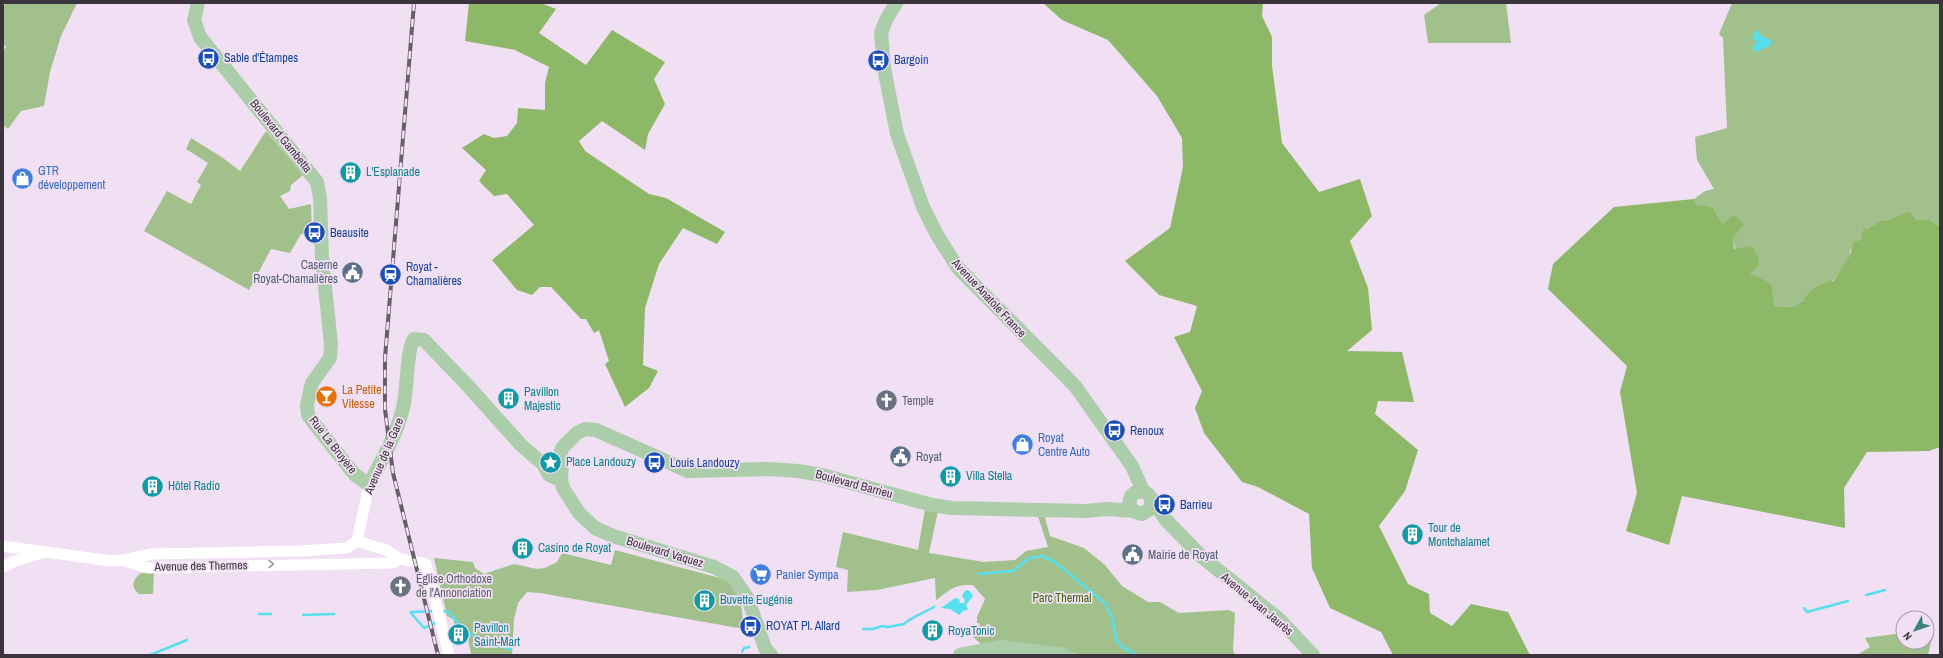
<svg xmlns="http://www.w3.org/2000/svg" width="1943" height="658" font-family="'Archivo Narrow',sans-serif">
  <rect width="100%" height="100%" fill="#f1dff3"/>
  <!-- green -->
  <path fill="#a2c08b" d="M7 3H77L61 36 50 72 44 106 21 111 8 129 3 125V51L6 47 3 43V6Z
    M1441 3H1506L1511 43H1428L1424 15Z
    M1732 3H1940V227L1930 220H1917L1910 211 1885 221 1883 219 1867 229 1862 230 1864 234 1850 250V255L1842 269 1832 282 1792 307 1773 306 1772 286C1766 280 1757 278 1751 272 1741 263 1734 251 1733 238L1743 224H1723L1713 208 1697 206 1694 199 1705 191 1714 189 1697 160 1695 137 1727 128 1723 38 1719 34Z
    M266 131 303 175 291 185 290 191 280 196 289 209 311 204 312 235 301 234 290 253 271 249 249 290 144 231 167 191 191 204 201 185 197 182 208 163 186 149 191 138 223 158 240 171Z
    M926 503 939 506 929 553 984 562 1015 560 1026 551 1048 547 1036 510H1043L1050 536 1084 548 1105 565 1122 586 1148 602H1160L1179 613 1229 610 1235 613 1233 650 1235 655H1083L1026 647 982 645 973 637 980 627 979 623H977V617L985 599 973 585C954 584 950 590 936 600L935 578 877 590 847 592 848 570 836 567 843 532 918 550Z
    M615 550 731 581 740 594 744 629 540 593 527 592 518 603 514 619 512 655H466L471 654 467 634 462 635 460 629 456 628 453 619 447 616 434 558 473 562 475 568 484 574 514 564 537 569 545 568 557 562 562 553 611 565Z
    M141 573H154L153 594H139C130 587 133 579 141 573Z
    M1934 631 1928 655H1857L1870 647 1865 638 1903 633V642H1927V632Z"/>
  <!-- forest -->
  <path fill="#8cb868" d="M469 3H541L556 9 539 33 586 65 612 30 665 62 654 79 665 104 648 134 645 150 602 121 579 141 585 151 649 194 666 198 725 232 717 244 683 228 659 264 645 308 643 365 658 371 649 388 625 407 605 364 609 361 599 330 594 333 586 319H581L551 287H540L532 295 517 290 492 260 534 225 507 194 494 196 479 181 486 170 462 148 484 134 494 138 507 136 517 123 518 108 545 110V83L549 67 515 50 465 41Z
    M1043 3H1263L1262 16 1272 37V66L1282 143 1319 192 1360 179 1372 216 1350 241 1368 288 1372 330 1347 351 1402 352 1414 402 1378 401 1375 414 1418 450 1405 491 1379 526 1408 584 1429 594 1430 613 1452 626 1471 604 1508 612 1530 655H1393L1381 632 1330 608 1312 568 1309 514 1258 487 1242 482 1204 433 1195 408 1202 391 1174 337 1190 332 1197 306 1159 295 1125 261 1170 228 1183 167 1182 138 1157 96 1108 40 1062 20Z
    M1694 199 1697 206 1703 205 1713 208 1723 224 1734 215 1744 224 1733 238 1734 249 1752 246 1758 257 1759 265 1751 273 1766 281 1772 286 1774 306 1792 307 1804 300V298L1814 288 1831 280 1833 282 1850 255 1853 243C1863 239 1862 237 1863 228L1867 229 1883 219 1885 221 1910 211 1917 220H1930L1940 227V447L1929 451 1867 452 1844 488 1845 528 1682 496 1669 545 1626 531 1637 493 1620 392 1627 366 1548 289 1553 264 1614 207Z"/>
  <!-- water -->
  <path fill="#56e0ee" d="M1756 30H1758L1761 36 1771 40V45L1756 52 1752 48 1757 42 1752 38Z
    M966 590 970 591 973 596 966 605 968 609 965 611 964 610 959 615 950 609 941 608 955 598 959 599 960 603H964L965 601 962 595Z"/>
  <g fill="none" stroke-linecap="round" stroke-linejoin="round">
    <!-- stream -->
    <path stroke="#56e0ee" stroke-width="2.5" d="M978 574 1013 571 1029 558 1042 556 1055 562 1106 604C1108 611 1112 616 1113 621 1117 648 1115 641 1136 655
      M1866 595 1885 590
      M1804 608 1807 612 1848 601
      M441 611 449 612 464 630 484 642 511 649
      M411 612 436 611
      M411 613 424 628 437 622
      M259 614H271
      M303 615 334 614
      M863 629H873L882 626 888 627 904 624C908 619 927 611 934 607
      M742 652 744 648 749 647
      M150 655 187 640"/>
    <!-- minor -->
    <path stroke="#fff" stroke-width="11" d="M357 541 386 550 400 559 426 564 449 655
      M3 546 111 561 121 560 148 568 393 563 400 559
      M123 560 151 554 300 551 347 548 357 541 369 485
      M3 567 15 561 42 553"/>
    <!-- major -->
    <path stroke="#accdaa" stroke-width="14" d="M198 3 194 20 200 37 317 182 320 197 322 258 331 344 330 358 312 383 307 405 308 415 313 422 354 474 369 485C382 459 399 431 404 403 407 389 407 347 414 339L424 340 469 387 521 445 543 464 549 475 561 480
      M896 3 886 20 881 33 884 68 897 134 923 207 937 235 958 268 1075 386 1132 466 1143 491
      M1152 499 1150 509 1142 514 1133 511 1129 504 1131 496 1136 492 1143 491 1148 494 1166 520 1202 557 1279 619 1313 655
      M771 655 765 648 748 599 733 577 714 567 613 536 595 528 579 513 563 488 561 480 562 462 560 456 562 448 577 433 585 429 596 430 688 471 769 469 798 471 822 475 932 505 952 508 1086 511 1107 509 1133 511
      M960 655 1002 647 1064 655"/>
    <defs>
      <path id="rail" d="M414 3 385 358V409L393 473 438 655"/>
    </defs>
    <!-- rail casing -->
    <use href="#rail" stroke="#685e69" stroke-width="4"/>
    <!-- rail -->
    <use href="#rail" stroke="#f1dff3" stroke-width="2.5" stroke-dasharray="8" stroke-linecap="butt"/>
  </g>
  <!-- one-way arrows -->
  <defs><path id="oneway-chevron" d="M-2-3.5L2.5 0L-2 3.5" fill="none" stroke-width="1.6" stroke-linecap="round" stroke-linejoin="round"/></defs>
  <use stroke="#9d9a9e" href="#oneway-chevron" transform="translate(271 564) rotate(-2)"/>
  <!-- icons -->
  <defs>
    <symbol id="bus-disc" viewBox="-11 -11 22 22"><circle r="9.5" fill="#1a4fb4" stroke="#f1dff3"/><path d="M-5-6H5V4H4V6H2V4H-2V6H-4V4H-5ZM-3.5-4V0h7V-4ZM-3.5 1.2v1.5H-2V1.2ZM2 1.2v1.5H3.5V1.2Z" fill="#fff"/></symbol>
    <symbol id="building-disc" viewBox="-11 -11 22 22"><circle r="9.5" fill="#0f9aa8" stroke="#f1dff3"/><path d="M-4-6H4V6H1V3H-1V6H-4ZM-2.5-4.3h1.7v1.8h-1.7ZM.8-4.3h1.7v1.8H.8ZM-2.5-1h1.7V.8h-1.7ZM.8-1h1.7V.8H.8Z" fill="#fff"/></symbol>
    <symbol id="shop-disc" viewBox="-11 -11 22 22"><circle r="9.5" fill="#3f7fe0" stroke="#f1dff3"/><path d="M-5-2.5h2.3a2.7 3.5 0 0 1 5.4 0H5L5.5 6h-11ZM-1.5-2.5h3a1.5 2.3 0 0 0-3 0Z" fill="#fff"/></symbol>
    <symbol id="civic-disc" viewBox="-11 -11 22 22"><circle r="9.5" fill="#5c6f8a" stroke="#f1dff3"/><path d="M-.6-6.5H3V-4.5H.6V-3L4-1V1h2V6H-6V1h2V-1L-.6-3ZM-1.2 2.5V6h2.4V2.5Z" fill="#fff"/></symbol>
    <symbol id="station-disc" viewBox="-11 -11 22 22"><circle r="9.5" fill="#1a4fb4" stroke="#f1dff3"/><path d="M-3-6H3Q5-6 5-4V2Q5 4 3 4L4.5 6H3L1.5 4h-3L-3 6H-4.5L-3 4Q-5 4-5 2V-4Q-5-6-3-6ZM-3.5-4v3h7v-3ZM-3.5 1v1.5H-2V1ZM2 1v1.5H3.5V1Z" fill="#fff"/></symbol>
    <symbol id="bar-disc" viewBox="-11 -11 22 22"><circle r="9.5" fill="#e8710a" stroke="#f1dff3"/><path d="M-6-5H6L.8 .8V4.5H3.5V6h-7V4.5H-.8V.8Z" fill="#fff"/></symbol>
    <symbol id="church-disc" viewBox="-11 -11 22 22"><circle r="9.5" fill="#6b7280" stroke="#f1dff3"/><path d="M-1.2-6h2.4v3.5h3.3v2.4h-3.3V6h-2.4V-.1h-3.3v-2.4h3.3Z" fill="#fff"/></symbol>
    <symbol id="sight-disc" viewBox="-11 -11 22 22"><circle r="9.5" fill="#0f9aa8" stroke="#f1dff3"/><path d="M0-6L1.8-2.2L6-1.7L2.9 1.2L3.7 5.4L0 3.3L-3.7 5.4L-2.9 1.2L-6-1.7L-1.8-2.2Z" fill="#fff"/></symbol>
    <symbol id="supermarket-disc" viewBox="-11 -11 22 22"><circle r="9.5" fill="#3f7fe0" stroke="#f1dff3"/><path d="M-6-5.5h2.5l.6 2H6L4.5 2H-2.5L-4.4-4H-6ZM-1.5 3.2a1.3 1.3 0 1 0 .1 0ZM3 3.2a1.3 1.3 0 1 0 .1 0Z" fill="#fff"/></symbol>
  </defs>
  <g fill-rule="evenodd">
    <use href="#bus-disc" x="196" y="46" width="25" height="25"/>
    <use href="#bus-disc" x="866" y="48" width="25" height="25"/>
    <use href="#building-disc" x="338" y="160" width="25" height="25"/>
    <use href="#shop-disc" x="10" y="166" width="25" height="25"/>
    <use href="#bus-disc" x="302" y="220" width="25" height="25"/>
    <use href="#civic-disc" x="340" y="260" width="25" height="25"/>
    <use href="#station-disc" x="378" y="262" width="25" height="25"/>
    <use href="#bar-disc" x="314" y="384" width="25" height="25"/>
    <use href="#building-disc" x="496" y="386" width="25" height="25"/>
    <use href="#church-disc" x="874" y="388" width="25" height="25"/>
    <use href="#bus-disc" x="1102" y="418" width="25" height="25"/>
    <use href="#shop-disc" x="1010" y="432" width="25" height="25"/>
    <use href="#civic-disc" x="888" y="444" width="25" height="25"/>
    <use href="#sight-disc" x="538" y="450" width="25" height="25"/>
    <use href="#bus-disc" x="642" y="450" width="25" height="25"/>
    <use href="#building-disc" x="938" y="464" width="25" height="25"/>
    <use href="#building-disc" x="140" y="474" width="25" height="25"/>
    <use href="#bus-disc" x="1152" y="492" width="25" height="25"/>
    <use href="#building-disc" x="1400" y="522" width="25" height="25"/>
    <use href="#building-disc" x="510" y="536" width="25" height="25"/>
    <use href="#civic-disc" x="1120" y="542" width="25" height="25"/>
    <use href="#supermarket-disc" x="748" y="562" width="25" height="25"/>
    <use href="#church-disc" x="388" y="574" width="25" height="25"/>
    <use href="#building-disc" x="692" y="588" width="25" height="25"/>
    <use href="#bus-disc" x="738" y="614" width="25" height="25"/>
    <use href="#building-disc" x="920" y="618" width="25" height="25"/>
    <use href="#building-disc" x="446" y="622" width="25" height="25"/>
  </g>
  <g text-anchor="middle" stroke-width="3.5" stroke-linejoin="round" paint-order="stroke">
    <!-- transit labels -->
    <g font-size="12" fill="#164399" stroke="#f1dff3" text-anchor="start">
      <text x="224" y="62">Sable d'Étampes</text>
      <text x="894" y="64">Bargoin</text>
      <text x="330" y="237">Beausite</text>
      <text x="406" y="271">Royat -<tspan x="406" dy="14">Chamalières</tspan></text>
      <text x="1130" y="435">Renoux</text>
      <text x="670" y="467">Louis Landouzy</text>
      <text x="1180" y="509">Barrieu</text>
      <text x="766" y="630">ROYAT Pl. Allard</text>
    </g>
    <!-- street labels -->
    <g font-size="12" fill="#3b343c" stroke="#f1dff3">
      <text transform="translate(281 136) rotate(51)" y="4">Boulevard Gambetta</text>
      <text transform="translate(989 298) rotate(47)" y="4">Avenue Anatole France</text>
      <text transform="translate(333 445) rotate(52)" y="4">Rue La Bruyère</text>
      <text transform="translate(384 456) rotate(-67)" y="4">Avenue de la Gare</text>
      <text transform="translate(854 484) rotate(15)" y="4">Boulevard Barrieu</text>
      <text transform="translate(665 552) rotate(17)" y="4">Boulevard Vaquez</text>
      <text transform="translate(201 566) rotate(-1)" y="4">Avenue des Thermes</text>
      <text transform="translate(1257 604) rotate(40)" y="4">Avenue Jean Jaurès</text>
    </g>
    <!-- shop labels -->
    <g font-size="12" fill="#366cbe" stroke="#f1dff3" text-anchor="start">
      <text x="38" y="175">GTR<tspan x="38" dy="14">développement</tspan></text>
      <text x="1038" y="442">Royat<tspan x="1038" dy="14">Centre Auto</tspan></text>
      <text x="776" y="579">Panier Sympa</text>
    </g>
    <!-- culture labels -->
    <g font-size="12" fill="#0d838f" stroke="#f1dff3" text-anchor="start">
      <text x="366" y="176">L'Esplanade</text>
      <text x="524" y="396">Pavillon<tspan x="524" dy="14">Majestic</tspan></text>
      <text x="566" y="466">Place Landouzy</text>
      <text x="966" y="480">Villa Stella</text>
      <text x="168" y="490">Hôtel Radio</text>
      <text x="1428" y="532">Tour de<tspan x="1428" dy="14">Montchalamet</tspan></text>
      <text x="538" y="552">Casino de Royat</text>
      <text x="720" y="604">Buvette Eugénie</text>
      <text x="474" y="632">Pavillon<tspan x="474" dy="14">Saint-Mart</tspan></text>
      <text x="948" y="635">RoyaTonic</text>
    </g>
    <!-- service labels -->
    <g font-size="12" fill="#4e5e75" stroke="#f1dff3" text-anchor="start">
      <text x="338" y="269" text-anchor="end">Caserne<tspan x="338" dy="14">Royat-Chamalières</tspan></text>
      <text x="916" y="461">Royat</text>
      <text x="1148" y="559">Mairie de Royat</text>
    </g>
    <!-- food labels -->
    <g font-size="12" fill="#c56008" stroke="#f1dff3" text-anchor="start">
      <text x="342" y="394">La Petite<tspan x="342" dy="14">Vitesse</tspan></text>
    </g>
    <!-- worship labels -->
    <g font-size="12" fill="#5b616d" stroke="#f1dff3" text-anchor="start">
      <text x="902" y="405">Temple</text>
      <text x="416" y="583">Église Orthodoxe<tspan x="416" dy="14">de l'Annonciation</tspan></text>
    </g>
    <!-- park labels -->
    <g font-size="12" fill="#3d640e" stroke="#f1dff3">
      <text x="1062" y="602">Parc Thermal</text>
    </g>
  </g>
  <!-- border -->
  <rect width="1943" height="658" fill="none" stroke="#3b343c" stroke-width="8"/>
  <!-- north arrow -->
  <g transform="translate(1915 630) rotate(230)"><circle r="19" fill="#f1dff3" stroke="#a89baa"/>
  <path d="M0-3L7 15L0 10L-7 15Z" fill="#3c827b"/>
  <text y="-6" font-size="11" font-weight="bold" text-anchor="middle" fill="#3b343c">N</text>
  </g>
</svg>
